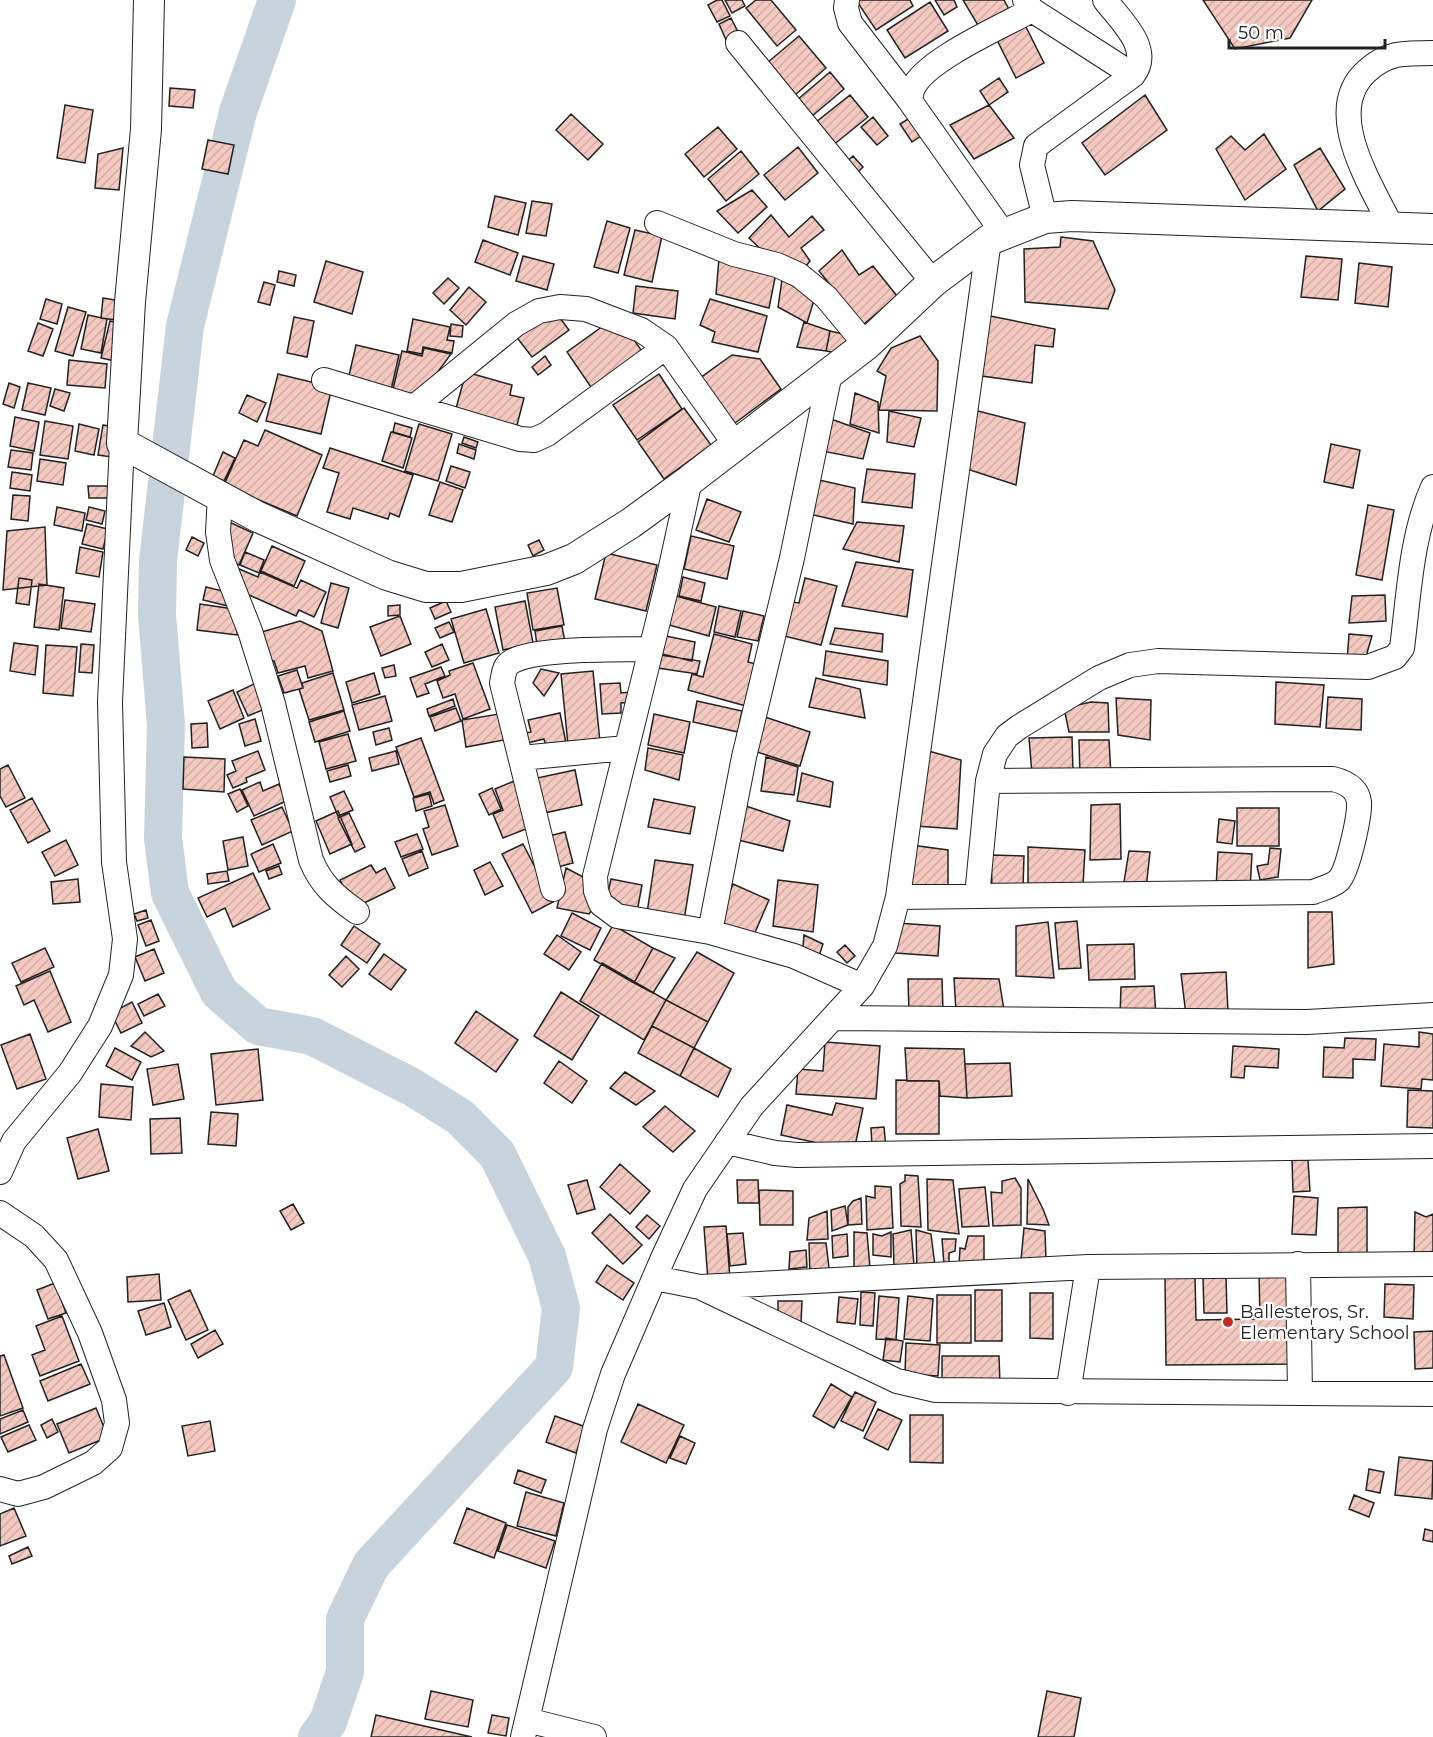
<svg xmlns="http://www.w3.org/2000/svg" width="1433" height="1737" font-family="Montserrat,sans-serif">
  <defs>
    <pattern id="building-hatch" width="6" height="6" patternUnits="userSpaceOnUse" patternTransform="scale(1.5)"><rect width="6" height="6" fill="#f3c9c0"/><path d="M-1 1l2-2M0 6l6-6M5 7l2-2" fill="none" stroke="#d0aca5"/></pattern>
  </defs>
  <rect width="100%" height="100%" fill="#fff"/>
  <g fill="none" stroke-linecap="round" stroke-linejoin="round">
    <!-- river -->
    <path stroke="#c7d3dd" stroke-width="38" d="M277 0 238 112 185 326 158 561 157 615 166 725 163 838 170 893 219 992 258 1026 312 1036 412 1087 460 1117 497 1154 547 1256 561 1308 554 1367 371 1565 345 1619V1672L328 1722 317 1737"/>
  </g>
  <!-- building -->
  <path fill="url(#building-hatch)" stroke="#222" stroke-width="1.5" d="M717 0H722L730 16 717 22 708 5Z
    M725 0H742L745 6 732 13Z
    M756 0H771L796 30 777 46 746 8Z
    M856 0H910L913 6 876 30Z
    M935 0H954L957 7 944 15Z
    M963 0H1004L1012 15 982 32Z
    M1203 0H1312L1290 38 1235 49Z
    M930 2 948 31 905 58 887 30Z
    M731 18 740 36 727 42 719 24Z
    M1024 23 1044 63 1016 78 996 38Z
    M799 36 826 68 795 95 767 63Z
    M830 72 844 89 811 117 797 100Z
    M999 78 1008 92 989 105 980 91Z
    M170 88 195 90 193 108 169 106Z
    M850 95 868 117 832 146 815 123Z
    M1145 95 1167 130 1105 175 1082 143Z
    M65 105 93 110 85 163 57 158Z
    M989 105 1014 138 974 159 950 125Z
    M571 114 603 144 588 160 556 130Z
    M913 116 924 134 912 142 900 124Z
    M873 117 888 136 877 145 861 127Z
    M718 127 737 149 704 177 685 154Z
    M1264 134 1286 169 1245 200 1216 149 1231 136 1245 150Z
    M208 140 234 145 228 174 202 169Z
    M798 147 818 173 785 200 764 175Z
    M123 148 119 190 95 188 98 154Z
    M1320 148 1345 189 1318 211 1294 165Z
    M741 151 759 174 726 201 708 179Z
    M853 156 863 167 852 178 842 166Z
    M752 190 767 207 738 233 717 211Z
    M495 196 526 203 518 235 488 227Z
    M532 201 552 204 546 236 526 233Z
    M771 215 789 237 812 216 824 230 801 248 810 261 803 270 768 256 749 238Z
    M607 221 630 228 618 273 594 267Z
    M635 230 662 236 652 282 624 275Z
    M1061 237 1093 241 1115 290 1108 309 1025 302 1024 249 1060 247Z
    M483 240 518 253 510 275 475 262Z
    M842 250 859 275 873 266 897 296 863 325 819 271Z
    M523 256 554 264 547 290 516 281Z
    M1306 256 1342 259 1338 300 1301 297Z
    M719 258 776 273 769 308 716 294Z
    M326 261 363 272 352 314 314 302Z
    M1359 263 1392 267 1388 307 1355 303Z
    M279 271 296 275 294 286 277 282Z
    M448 278 459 288 444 304 433 293Z
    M782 280 815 297 807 323 778 307Z
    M264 282 275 285 270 305 258 302Z
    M636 286 678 291 675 319 633 313Z
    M469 287 486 302 466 325 450 310Z
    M103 298 127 302 124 321 101 318Z
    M46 299 62 304 57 324 40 319Z
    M710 299 767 316 758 352 712 342 715 332 700 325Z
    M68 307 86 312 73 356 55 351Z
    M557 314 569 330 532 357 515 335Z
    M88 315 107 319 101 353 81 349Z
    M990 316 1055 329 1053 347 1035 345 1032 383 982 376Z
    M294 317 314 321 307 357 287 353Z
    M413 319 450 327 447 340 454 341 452 353 423 347 422 354 407 351Z
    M110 321 123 324 115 361 101 358Z
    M804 322 830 331 826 351 797 347Z
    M38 323 53 329 43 356 28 351Z
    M451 324 463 326 462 337 450 336Z
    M603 326 632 337 646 357 595 393 567 352Z
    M830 331 852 336 842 354 826 351Z
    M920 336 938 361 937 411 879 410 886 376 877 371 891 348Z
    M356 345 399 355 391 390 348 380Z
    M424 348 451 354 420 396 393 389 402 351 422 356Z
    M732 355 760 359 781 389 735 423 700 378Z
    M545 356 551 365 538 375 532 367Z
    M69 360 107 364 105 388 67 385Z
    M466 372 512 385 510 395 524 398 516 429 455 412Z
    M278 374 332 387 321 434 266 421Z
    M659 374 682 409 637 440 613 405Z
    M9 383 20 387 14 408 3 404Z
    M28 383 51 388 45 415 22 410Z
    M55 389 70 393 64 411 50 406Z
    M855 393 878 402 879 433 850 424Z
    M247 395 266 403 257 422 239 413Z
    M684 408 711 445 664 479 638 442Z
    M974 410 1025 423 1016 485 964 468Z
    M889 411 921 418 914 447 887 442Z
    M15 417 39 422 34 451 10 446Z
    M828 418 870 433 863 459 822 451Z
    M45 421 73 426 68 459 40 455Z
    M395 423 412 428 410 437 393 432Z
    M79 424 99 429 94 455 75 451Z
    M419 424 452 434 438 481 405 471Z
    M103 425 116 427 112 457 98 455Z
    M265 430 322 455 297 516 224 485 244 440 258 446Z
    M391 432 412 438 403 468 382 461Z
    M464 437 478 442 476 448 462 443Z
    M459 444 476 450 474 459 457 453Z
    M1331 444 1360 450 1353 488 1324 482Z
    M330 448 413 475 399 517 390 513 388 519 353 508 350 519 327 512 339 473 323 468Z
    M11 450 33 453 31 470 8 467Z
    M223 452 235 458 224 481 213 476Z
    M40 459 66 463 63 485 37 481Z
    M451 466 470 472 465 488 446 481Z
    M867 469 915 474 912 508 862 502Z
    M12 472 32 475 30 491 10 488Z
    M819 480 855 488 853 524 809 514Z
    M440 482 463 490 452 522 429 515Z
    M88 486H109V498H89Z
    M13 495 30 496 28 521 11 519Z
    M707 499 741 512 729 542 696 530Z
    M1368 505 1394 510 1382 580 1356 575Z
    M57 507 85 513 82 531 54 525Z
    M89 507 105 511 102 524 86 520Z
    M225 520 253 533 239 565 224 558Z
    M857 522 904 526 899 562 843 549Z
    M87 524 108 529 103 549 82 544Z
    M45 527 47 585 3 590 7 531Z
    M691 536 734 546 727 579 684 569Z
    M192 537 204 543 198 556 186 550Z
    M539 540 544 550 533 556 528 545Z
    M272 546 305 561 294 586 261 571Z
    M80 547 103 552 99 577 76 573Z
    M245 552 264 560 259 573 240 565Z
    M606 553 657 565 646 611 595 599Z
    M856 562 913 570 907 617 842 606Z
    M237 568 258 577 260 572 297 588 301 580 326 592 314 617 299 610 296 616 238 590Z
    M683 577 705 583 701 601 679 596Z
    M19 578 32 580 29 605 16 603Z
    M805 578 837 586 821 645 784 636 787 601 799 603Z
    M331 583 349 588 338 628 321 623Z
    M39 584 64 588 59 630 34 627Z
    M206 587 231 593 228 606 203 600Z
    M557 588 564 625 533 630 527 593Z
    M1385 595 1386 621 1349 623 1352 596Z
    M676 596 716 607 709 636 669 625Z
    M65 600 95 604 91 632 61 628Z
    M446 601 451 612 435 619 430 608Z
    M525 601 535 653 516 647 503 650 495 607Z
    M200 604 240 610 237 635 197 630Z
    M400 605V615L388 616V606Z
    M719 606 741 611 735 637 714 632Z
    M486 609 499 653 464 663 451 619Z
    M743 611 764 616 758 641 737 637Z
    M400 616 411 644 381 656 370 627Z
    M300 621 322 631 333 671 308 678 305 666 278 673 274 661 267 663 258 633Z
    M449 622 454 632 440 638 435 628Z
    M562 626 566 648 538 652 535 631Z
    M835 628 883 634 882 652 830 644Z
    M714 634 752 644 748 662 756 664 746 706 688 690 692 674 703 677Z
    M1349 634 1372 636 1367 653 1371 661 1347 662Z
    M666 636 695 642 692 661 662 654Z
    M14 643 38 646 35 675 10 671Z
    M81 644 94 645 92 673 79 672Z
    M442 644 449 660 432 667 425 652Z
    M46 645 77 647 73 696 43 693Z
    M826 651 888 661 887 685 823 675Z
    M660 655 700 661 697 674 658 668Z
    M473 663 490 709 463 719 455 694 443 698 437 681 450 675 449 671Z
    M394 665 396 676 385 678 382 668Z
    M441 667 445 676 425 684 429 693 417 697 410 678Z
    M541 669 559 673 544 696 533 683Z
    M297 670 303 688 284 693 278 676Z
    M593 671 600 742 568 745 561 674Z
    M333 673 344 710 309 720 299 689 303 688 302 683Z
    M374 673 380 694 352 703 346 682Z
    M816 678 860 689 865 718 809 707Z
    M1276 682 1324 685 1320 727 1275 724Z
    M256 683 267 708 248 716 237 692Z
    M620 683 621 693 631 692 632 702 621 703V713L602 714 600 684Z
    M233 690 244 718 220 729 208 701Z
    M385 696 392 721 359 730 352 705Z
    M1328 697 1362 699 1361 730 1326 728Z
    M1116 698 1151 700 1150 740 1118 735Z
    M453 699 455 706 429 716 427 709Z
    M697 701 742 711 738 732 693 722Z
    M1091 702 1108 703 1109 732H1069L1064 708Z
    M456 708 461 721 435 731 430 717Z
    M344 711 350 731 315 742 309 722Z
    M560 713 566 743 546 747 544 739 523 744 521 734 531 732 528 720Z
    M499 714 504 740 466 747 462 720Z
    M654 714 690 722 684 753 648 745Z
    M765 717 810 732 800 766 754 751Z
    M255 719 261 741 245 746 239 724Z
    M207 723 208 747 192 748 191 724Z
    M389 728 392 740 376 745 373 732Z
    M348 734 356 761 326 769 319 742Z
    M1072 737 1073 772 1032 774 1029 738Z
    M421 738 444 800 434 804 430 792 414 797 396 747Z
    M1079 740H1109L1111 776 1080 777Z
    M648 748 683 755 679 780 645 770Z
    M925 750 961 760 957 829 916 826Z
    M258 751 265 770 246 778 247 782 233 788 227 775 236 771 232 761Z
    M396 751 399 764 372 771 369 758Z
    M184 757 225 759 224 792 183 789Z
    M766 757 798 767 794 795 761 791Z
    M8 765 25 798 6 807 0 796V769Z
    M348 765 351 776 330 782 327 771Z
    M575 770 582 805 544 813 537 778Z
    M802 773 833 782 830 807 797 801Z
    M519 779 531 827 503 838 493 814 503 810 495 789Z
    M260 782 263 791 279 784 286 801 254 816 242 790Z
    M492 788 501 809 489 815 479 794Z
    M240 789 248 806 237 812 228 794Z
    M344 791 353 810 338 816 330 797Z
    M429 794 432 806 416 811 413 798Z
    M32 798 50 831 28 843 10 810Z
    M654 799 695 807 690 834 648 827Z
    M1120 804 1121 859 1090 860 1091 805Z
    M445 805 458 846 432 855 423 829 429 827 424 811Z
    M746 806 790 821 783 851 738 840Z
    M282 807 293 831 262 845 251 820Z
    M1237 808H1279V846H1237Z
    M338 811 352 844 330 854 316 821Z
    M349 813 365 847 355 852 338 818Z
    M1219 819 1235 821 1232 844 1217 842Z
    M565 832 573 863 550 869 541 838Z
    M417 834 423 849 401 857 395 842Z
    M243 837 248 866 228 870 223 841Z
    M66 840 78 865 55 876 42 852Z
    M273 844 281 863 259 872 251 854Z
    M523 844 553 902 532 913 502 854Z
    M911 845 948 850V889L906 892Z
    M1028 847 1085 850 1083 885 1028 888Z
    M1270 848 1281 849 1278 877 1260 880 1257 866 1268 864Z
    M422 851 428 868 409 876 402 859Z
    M1129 851 1150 852 1146 889 1123 888Z
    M1218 852 1252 854 1250 890 1216 888Z
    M991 855 1024 856 1023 888 992 887Z
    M655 860 693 865 684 920 647 913Z
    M490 862 503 886 485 895 474 870Z
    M371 865 376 873 385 868 395 888 354 908 340 880Z
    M279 866 282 874 269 879 266 871Z
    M566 868 589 880 594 907 589 914 557 908Z
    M227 871 229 881 208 884 207 874Z
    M253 873 270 909 233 927 225 908 207 917 198 898Z
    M78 879 80 902 53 904 51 882Z
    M611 879 642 885 637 912 606 902Z
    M778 880 818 885 813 932 773 926Z
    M733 884 769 900 753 937 717 922Z
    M146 910 148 918 137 921 134 914Z
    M1308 912H1332L1334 964 1308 968Z
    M572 913 601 928 590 950 561 936Z
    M151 920 159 941 146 946 138 925Z
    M1077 921 1081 968 1059 969 1055 923Z
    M1048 922 1054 978 1016 976V926Z
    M897 923 940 926 938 956 895 953Z
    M613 925 653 948 634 983 594 960Z
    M354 926 380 944 367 963 341 945Z
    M557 935 581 952 569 970 544 954Z
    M804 935 823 944 817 962 802 958Z
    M1134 944 1135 979 1089 980 1087 945Z
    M845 945 855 956 847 963 837 952Z
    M45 948 54 967 21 982 12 963Z
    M653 948 675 958 653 993 634 983Z
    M154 949 164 973 145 981 135 957Z
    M697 952 734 973 708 1022 666 1000Z
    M384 954 406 970 391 990 369 974Z
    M346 956 359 969 342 987 329 975Z
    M602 963 666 1000 644 1040 580 1001Z
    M50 971 71 1022 48 1032 34 1000 24 1005 16 986Z
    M1226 972 1228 1011 1186 1015 1181 974Z
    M954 978 999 979 1004 1010 956 1012Z
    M908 979H942L943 1011 909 1012Z
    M1154 986 1156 1016 1120 1015 1121 987Z
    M561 992 599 1016 572 1060 534 1036Z
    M158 994 165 1006 144 1016 138 1004Z
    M666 1000 708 1022 694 1048 652 1026Z
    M132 1002 142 1023 121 1033 111 1013Z
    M476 1011 518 1040 496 1072 455 1043Z
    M652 1026 694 1048 680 1076 638 1053Z
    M145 1032 164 1051 151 1057 131 1046Z
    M1419 1032 1433 1034V1080L1422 1079 1421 1089 1381 1086 1384 1044 1419 1047Z
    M30 1034 46 1079 17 1089 1 1045Z
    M1345 1038 1376 1039 1375 1060 1353 1059V1078L1323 1077 1324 1047 1344 1048Z
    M825 1042 880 1046 876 1099 796 1094 798 1069 823 1071Z
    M1233 1046 1279 1049 1278 1068 1245 1066 1244 1078 1231 1077Z
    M115 1048 141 1062 132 1080 106 1066Z
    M694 1048 731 1069 718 1097 680 1076Z
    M905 1048 964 1049 967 1098 940 1096 939 1081H907Z
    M258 1049 263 1100 216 1105 211 1054Z
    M559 1061 587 1081 572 1103 544 1083Z
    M1010 1063 1012 1096 967 1098 965 1064Z
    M178 1064 184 1099 153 1105 147 1069Z
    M625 1072 655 1091 636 1105 610 1088Z
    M896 1080 939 1081V1134H896Z
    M101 1084 133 1087 131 1120 99 1117Z
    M1408 1090 1433 1091V1128L1407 1127Z
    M836 1103 863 1108 854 1151 781 1135 787 1105 832 1115Z
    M665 1106 695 1131 673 1152 643 1127Z
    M211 1112 238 1114 236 1146 208 1144Z
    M180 1118 182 1153 151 1154 150 1119Z
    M884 1127 886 1148 872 1147 871 1128Z
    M98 1129 109 1171 78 1179 67 1138Z
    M1292 1160H1308L1310 1191 1293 1192Z
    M620 1164 650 1191 630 1214 600 1187Z
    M905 1175 918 1176 921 1227 901 1226 900 1184 905 1181Z
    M1015 1178 1021 1188V1225L993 1226 991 1192 1002 1193V1181Z
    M927 1179 953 1180 959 1234 928 1230Z
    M1028 1179 1043 1209 1049 1225 1027 1224Z
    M587 1180 595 1209 577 1214 568 1185Z
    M737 1180H758L759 1203H738Z
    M875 1186 891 1187 893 1228 867 1230 866 1196 875 1198Z
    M985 1187 989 1226 962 1227 959 1189Z
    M759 1190 793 1191V1225H760Z
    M1294 1196 1318 1198 1316 1235 1292 1234Z
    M861 1198 862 1224 848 1225V1207L853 1201Z
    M293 1204 304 1223 291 1230 280 1211Z
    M845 1206 848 1225 832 1231 831 1210Z
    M1367 1207V1253L1338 1254V1208Z
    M827 1211 828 1239 807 1240 809 1218Z
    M1415 1212 1426 1217 1433 1214V1256H1414Z
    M610 1214 642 1245 623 1264 592 1233Z
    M647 1215 660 1226 649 1239 636 1227Z
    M726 1226 730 1279 708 1281 704 1227Z
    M1024 1228 1045 1231 1046 1260H1021Z
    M911 1230 914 1265 894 1267 893 1234Z
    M916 1230 931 1234 936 1274 917 1272Z
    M854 1232 867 1233 870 1268 854 1272Z
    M891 1232V1257L873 1255V1234L882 1236Z
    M743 1233 746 1264 730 1266 727 1234Z
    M847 1234 848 1256 833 1258 832 1236Z
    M968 1236H984V1270L959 1266 960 1248 965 1249Z
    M942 1239H956L955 1251 949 1253V1263L944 1265Z
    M809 1243H826L830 1276H810Z
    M806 1250 807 1267 789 1269 790 1252Z
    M607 1265 634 1283 623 1300 596 1282Z
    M1291 1271 1293 1364 1166 1365 1165 1277 1195 1276 1196 1320 1260 1319 1259 1272Z
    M159 1274 161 1300 128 1302 127 1277Z
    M1226 1276 1227 1313H1204L1203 1277Z
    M55 1283 66 1313 48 1319 37 1290Z
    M1385 1284 1414 1285 1413 1319 1384 1317Z
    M190 1290 208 1330 186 1340 168 1300Z
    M975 1290H1002V1341H975Z
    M861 1292 875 1293 873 1326 860 1325Z
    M1030 1293H1053V1339L1030 1338Z
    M937 1295H971V1343H937Z
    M879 1296 899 1298 896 1340 876 1339Z
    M908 1296 933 1299 930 1341 904 1339Z
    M839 1297 858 1299 855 1324 837 1322Z
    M778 1301H802L801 1323 778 1322Z
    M164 1303 171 1327 146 1335 138 1311Z
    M62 1316 79 1361 40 1376 32 1355 45 1350 36 1326Z
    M215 1330 223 1344 198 1358 191 1344Z
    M1433 1331V1368L1415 1369 1414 1332Z
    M886 1338 903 1341 900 1362 883 1360Z
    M906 1343 940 1345 938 1376 905 1374Z
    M4 1355 23 1408 0 1416V1356Z
    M942 1356H999L1000 1384H942Z
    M81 1364 90 1384 48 1401 40 1381Z
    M831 1384 852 1397 834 1428 813 1416Z
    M855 1392 876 1402 863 1431 841 1421Z
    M638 1404 684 1425 666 1463 621 1442Z
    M96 1408 108 1437 69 1453 57 1424Z
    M878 1409 902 1420 888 1450 864 1438Z
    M23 1410 28 1422 0 1434V1419Z
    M910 1415H943V1463L910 1462Z
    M555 1416 586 1427 576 1453 546 1442Z
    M52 1419 58 1432 47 1438 41 1425Z
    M210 1421 215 1451 188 1456 182 1426Z
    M29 1425 36 1440 8 1452 1 1437Z
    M680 1436 695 1443 686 1464 670 1458Z
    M1399 1457 1433 1461 1432 1499 1395 1495Z
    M1369 1469 1384 1472 1380 1493 1366 1490Z
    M518 1470 546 1480 541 1493 514 1483Z
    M526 1492 564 1503 556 1536 517 1526Z
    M1354 1495 1374 1503 1369 1517 1349 1509Z
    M14 1508 26 1536 0 1546V1514Z
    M467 1508 506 1523 494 1558 454 1543Z
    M507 1525 555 1541 546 1568 498 1551Z
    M1425 1529 1433 1531V1542L1423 1540Z
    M28 1547 32 1556 12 1564 9 1556Z
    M431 1691 473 1700 468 1727 425 1719Z
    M1047 1691 1081 1698 1074 1737H1038Z
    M376 1715 472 1737H371Z
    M492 1715 509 1718 506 1736 488 1733Z"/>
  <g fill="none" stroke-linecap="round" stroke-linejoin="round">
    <defs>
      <path id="minor" d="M847 0 846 8 850 23 910 101 1003 233
        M1025 0 1032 10 1133 75
        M738 43 933 282
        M910 101C911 97 911 92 913 88 925 60 1005 25 1032 10
        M1045 218 1032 165 1036 146 1133 75C1153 49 1121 21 1105 0
        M657 223 734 254 777 265 799 275 826 297 866 345
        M1392 228C1371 184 1321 110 1368 70 1376 63 1387 57 1396 55 1408 53 1421 53 1433 53
        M324 380 520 439 534 440 547 434 666 347
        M414 407 516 324 539 311 560 307 586 309 641 330 666 347 735 444
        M690 480 667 585 595 876 596 891 601 904 617 916 710 932 794 956 862 986
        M220 496 218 532 222 560 250 631 273 704 311 860C321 885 336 897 357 912
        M521 758 626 748
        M988 781 995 754 1007 736 1019 727 1099 678 1130 665 1158 661 1368 667 1395 657 1402 648C1409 594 1411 536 1433 487
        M553 889 502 683C504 675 503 667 511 662 535 647 620 650 651 649
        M898 897 1313 892C1321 889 1333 886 1339 880 1348 870 1360 816 1359 802 1357 787 1345 782 1333 779L988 781 977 896
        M710 932 744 757 792 558 830 373
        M834 1018 1307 1022 1433 1015
        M727 1142 775 1153 797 1155 1433 1146
        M0 1172 14 1141 70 1073 100 1026 121 975 125 939 114 862 110 702 122 443
        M0 1213 34 1236 56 1260 90 1333 114 1400 117 1423 110 1448 93 1463 44 1487 18 1494 0 1489
        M1298 1264 1300 1393
        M655 1278 700 1287 1088 1267 1433 1264
        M702 1288 897 1381 936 1390 1433 1394
        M1068 1393 1088 1267
        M527 1720 594 1737
        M523 1737 595 1429 613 1374 663 1258 695 1189 752 1106 862 986 885 946 898 897 989 240"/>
      <path id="major" d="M149 0 146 129 130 302 122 443 256 516 387 575 426 587H461L546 570 574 559 631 523 690 480 866 345 933 282 989 240 1045 218 1072 216 1433 229"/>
    </defs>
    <!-- minor casing -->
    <use href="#minor" stroke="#222" stroke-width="26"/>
    <!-- major casing -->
    <use href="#major" stroke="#222" stroke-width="32"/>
    <!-- minor -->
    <use href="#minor" stroke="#fff" stroke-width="24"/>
    <!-- major -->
    <use href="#major" stroke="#fff" stroke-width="30"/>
  </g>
  <!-- markers -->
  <circle fill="#c62828" stroke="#fff" stroke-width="2" cx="1228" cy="1322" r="6"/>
  <g text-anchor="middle" stroke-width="4.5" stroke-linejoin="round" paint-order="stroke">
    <!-- poi labels -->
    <g font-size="18" fill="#222" stroke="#fff" text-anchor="start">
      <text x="1240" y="1318">Ballesteros, Sr.<tspan x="1240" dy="21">Elementary School</tspan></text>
    </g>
  </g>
  <!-- scale -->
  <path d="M1229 39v9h156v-9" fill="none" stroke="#222222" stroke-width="3"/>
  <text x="1238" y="39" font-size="18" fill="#222222" stroke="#ffffff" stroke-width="4.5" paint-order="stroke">50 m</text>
</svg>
